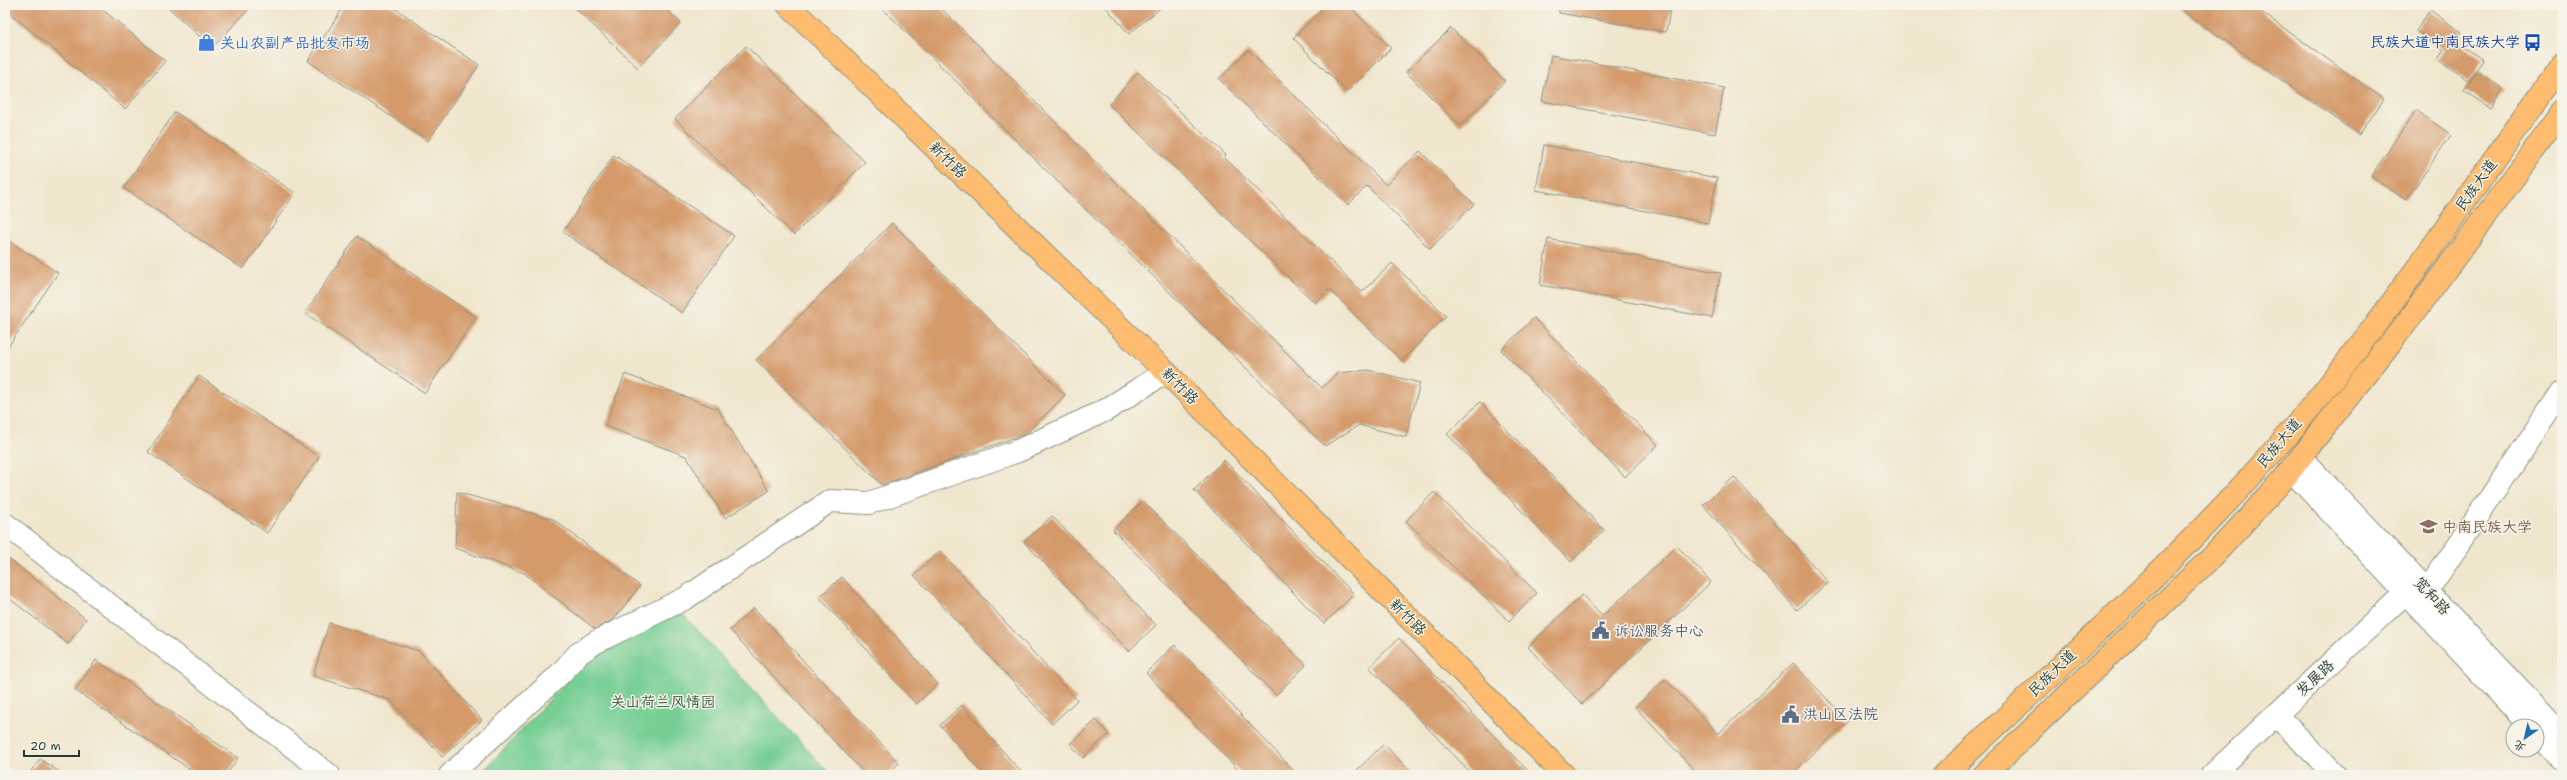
<svg xmlns="http://www.w3.org/2000/svg" width="2567" height="780" font-family="'Shantell Sans','LXGW WenKai TC',sans-serif">
  <rect width="100%" height="100%" fill="#f7f3e8"/>
  <filter id="ink" filterUnits="userSpaceOnUse"><feTurbulence type="fractalNoise" baseFrequency=".025" numOctaves="2"/><feDisplacementMap in="SourceGraphic" scale="8" xChannelSelector="R" yChannelSelector="G"/><feConvolveMatrix kernelMatrix="1 2 1 2 8 2 1 2 1" color-interpolation-filters="sRGB"/></filter>
  <filter id="wash" filterUnits="userSpaceOnUse"><feTurbulence type="fractalNoise" baseFrequency=".012" numOctaves="4" result="noise"/><feDisplacementMap in="SourceGraphic" scale="16" xChannelSelector="R" yChannelSelector="G"/><feGaussianBlur stdDeviation="0.9" result="paint"/><feColorMatrix in="noise" values="0 0 0 0 0 0 0 0 0 0 0 0 0 0 0 0 0 1.4 0 .05"/><feComposite in="paint" operator="in"/></filter>
  <g filter="url(#wash)">
    <rect width="100%" height="100%" fill="#f0e6cd"/>
    <!-- green -->
    <path fill="#78cf95" stroke="#4c8664" d="M679 610 831 775H480L584 662Z"/>
    <g id="blocks">
      <!-- building -->
      <path fill="#d49a6b" d="M5 5H97L165 61 125 109 5 9Z
        M166 5H253L212 48Z
        M345 5H390L479 65 428 141 308 61Z
        M572 5H662L681 23 638 68Z
        M879 5H938L1322 388 1337 373 1368 370 1420 383 1406 437 1359 425 1325 446Z
        M1104 5H1164L1129 34Z
        M1326 5H1348L1391 48 1347 92 1293 38Z
        M1559 5H1671L1666 32 1559 13Z
        M2175 5H2251L2384 99 2359 135Z
        M2430 10 2461 32 2455 41 2483 60 2469 81 2438 59 2444 50 2416 31Z
        M1451 28 1505 81 1460 126 1406 72Z
        M746 46 865 162 794 235 675 119Z
        M1248 50 1386 185 1420 151 1474 204 1430 249 1367 186 1348 205 1219 79Z
        M1551 55 1724 88 1715 134 1542 101Z
        M2477 71 2503 89 2490 108 2464 90Z
        M1138 72 1226 155 1224 157 1362 292 1392 263 1446 316 1402 361 1329 289 1315 303 1109 104Z
        M2416 110 2451 135 2406 200 2371 176Z
        M175 112 295 193 243 269 124 188Z
        M1544 145 1717 178 1708 223 1536 190Z
        M614 155 734 236 682 313 563 232Z
        M892 223 1065 395 1027 433 882 485 756 360Z
        M357 236 476 317 425 393 305 313Z
        M5 238 58 273 5 351Z
        M1548 239 1721 273 1712 318 1540 285Z
        M1534 318 1658 445 1625 477 1501 350Z
        M625 374 718 409 769 491 725 518 686 456 605 426Z
        M199 376 319 457 267 533 148 452Z
        M1480 402 1604 530 1571 562 1447 434Z
        M1224 460 1354 594 1324 624 1194 490Z
        M1734 477 1828 582 1797 610 1703 505Z
        M457 492 553 519 640 586 614 619 595 629 524 573 455 548Z
        M1434 492 1537 593 1509 621 1406 521Z
        M1143 501 1306 665 1276 695 1113 530Z
        M1052 516 1156 625 1129 651 1024 542Z
        M1677 546 1711 582 1582 704 1528 647 1582 595 1602 616Z
        M940 551 1077 700 1052 724 914 575Z
        M5 556 86 619 68 644 5 595Z
        M842 577 938 684 916 704 819 597Z
        M754 608 899 763 886 775H866L730 630Z
        M329 623 419 651 482 720 442 757 390 700 313 676Z
        M1399 638 1532 775H1473L1369 667Z
        M1175 645 1298 775H1243L1146 673Z
        M96 660 238 758 226 775H198L75 690Z
        M1793 663 1848 721 1791 775H1699L1635 707 1665 679 1718 734Z
        M962 705 1024 775H984L940 725Z
        M1096 720 1109 734 1083 758 1070 744Z
        M1384 744 1413 775H1352Z
        M40 759 64 775H28Z"/>
    </g>
  </g>
  <g filter="url(#ink)">
    <use href="#blocks" fill-opacity="0" stroke="#889280" stroke-width="1"/>
    <g fill="none" stroke-linecap="round" stroke-linejoin="round">
      <defs>
        <path id="minor" d="M2301 458 2562 734
          M2292 471 2530 726
          M5 524 329 775
          M2417 601 2427 591 2562 392
          M2276 715 2335 775
          M2537 733 2562 760
          M450 775 559 675 578 654 596 642 686 598 830 501 869 503 1018 451 1106 410 1166 372
          M2212 775 2417 582"/>
        <path id="major" d="M788 5 1166 372 1564 775
          M1944 775C2041 684 2140 595 2231 498 2356 366 2456 211 2562 64
          M1984 775 2212 557 2282 481 2414 313 2562 112"/>
      </defs>
      <!-- minor casing -->
      <use href="#minor" stroke="#889280" stroke-width="24"/>
      <!-- major casing -->
      <use href="#major" stroke="#889280" stroke-width="24"/>
      <!-- minor -->
      <use href="#minor" stroke="#fff" stroke-width="22"/>
      <!-- major -->
      <use href="#major" stroke="#fdbc6f" stroke-width="22"/>
    </g>
  </g>
  <!-- icons -->
  <defs>
    <symbol id="bus-bare" viewBox="-9 -9 18 18"><path d="M-5-6H5V4H4V6H2V4H-2V6H-4V4H-5ZM-3.5-4V0h7V-4ZM-3.5 1.2v1.5H-2V1.2ZM2 1.2v1.5H3.5V1.2Z" fill="#1a4fb4" stroke="#f7f3e8" stroke-width="2.5" paint-order="stroke"/></symbol>
    <symbol id="shop-bare" viewBox="-9 -9 18 18"><path d="M-5-2.5h2.3a2.7 3.5 0 0 1 5.4 0H5L5.5 6h-11ZM-1.5-2.5h3a1.5 2.3 0 0 0-3 0Z" fill="#3f7fe0" stroke="#f7f3e8" stroke-width="2.5" paint-order="stroke"/></symbol>
    <symbol id="university-bare" viewBox="-9 -9 18 18"><path d="M0-5L7-2L0 1L-7-2ZM-4 1L0 2.5L4 1V4Q0 6-4 4Z" fill="#8d6e63" stroke="#f7f3e8" stroke-width="2.5" paint-order="stroke"/></symbol>
    <symbol id="civic-bare" viewBox="-9 -9 18 18"><path d="M-.6-6.5H3V-4.5H.6V-3L4-1V1h2V6H-6V1h2V-1L-.6-3ZM-1.2 2.5V6h2.4V2.5Z" fill="#5c6f8a" stroke="#f7f3e8" stroke-width="2.5" paint-order="stroke"/></symbol>
  </defs>
  <g fill-rule="evenodd">
    <use href="#bus-bare" x="2520" y="30" width="25" height="25"/>
    <use href="#shop-bare" x="194" y="30" width="25" height="25"/>
    <use href="#university-bare" x="2416" y="514" width="25" height="25"/>
    <use href="#civic-bare" x="1588" y="618" width="25" height="25"/>
    <use href="#civic-bare" x="1778" y="702" width="25" height="25"/>
  </g>
  <g text-anchor="middle" stroke-width="3" stroke-linejoin="round" paint-order="stroke">
    <!-- transit labels -->
    <g font-size="15" fill="#164399" stroke="#f7f3e8" text-anchor="end">
      <text x="2520" y="47">民族大道中南民族大学</text>
    </g>
    <!-- shop labels -->
    <g font-size="15" fill="#366cbe" stroke="#f7f3e8" text-anchor="start">
      <text x="220" y="48">关山农副产品批发市场</text>
    </g>
    <!-- street labels -->
    <g font-size="15" fill="#1f3d34" stroke="#f7f3e8">
      <text transform="translate(948 160) rotate(44)" y="5">新竹路</text>
      <text transform="translate(2476 185) rotate(-54)" y="5">民族大道</text>
      <text transform="translate(1180 386) rotate(45)" y="5">新竹路</text>
      <text transform="translate(2279 443) rotate(-50)" y="5">民族大道</text>
      <text transform="translate(2432 596) rotate(47)" y="5">宽和路</text>
      <text transform="translate(1408 617) rotate(45)" y="5">新竹路</text>
      <text transform="translate(2052 673) rotate(-44)" y="5">民族大道</text>
      <text transform="translate(2315 678) rotate(-43)" y="5">发展路</text>
    </g>
    <!-- education labels -->
    <g font-size="15" fill="#785e54" stroke="#f7f3e8" text-anchor="start">
      <text x="2442" y="532">中南民族大学</text>
    </g>
    <!-- service labels -->
    <g font-size="15" fill="#4e5e75" stroke="#f7f3e8" text-anchor="start">
      <text x="1614" y="636">诉讼服务中心</text>
      <text x="1803" y="719">洪山区法院</text>
    </g>
    <!-- park labels -->
    <g font-size="15" fill="#315a47" stroke="#f7f3e8">
      <text x="663" y="707">关山荷兰风情园</text>
    </g>
  </g>
  <!-- margin -->
  <rect width="2567" height="780" fill="none" stroke="#f7f3e8" stroke-width="20"/>
  <!-- north arrow -->
  <g transform="translate(2525 738) rotate(214)"><circle r="19" fill="#f7f3e8" stroke="#a1aaa0"/>
  <path d="M0-3L7 15L0 10L-7 15Z" fill="#1f6fb2"/>
  <text y="-6" font-size="11" font-weight="bold" text-anchor="middle" fill="#1f3d34">北</text>
  </g>
  <!-- scale -->
  <path d="M24 750v6h55v-6" fill="none" stroke="#1f3d34" stroke-width="2"/>
  <text x="30" y="750" font-size="12" fill="#1f3d34" stroke="#f7f3e8" stroke-width="3" paint-order="stroke">20 m</text>
</svg>
